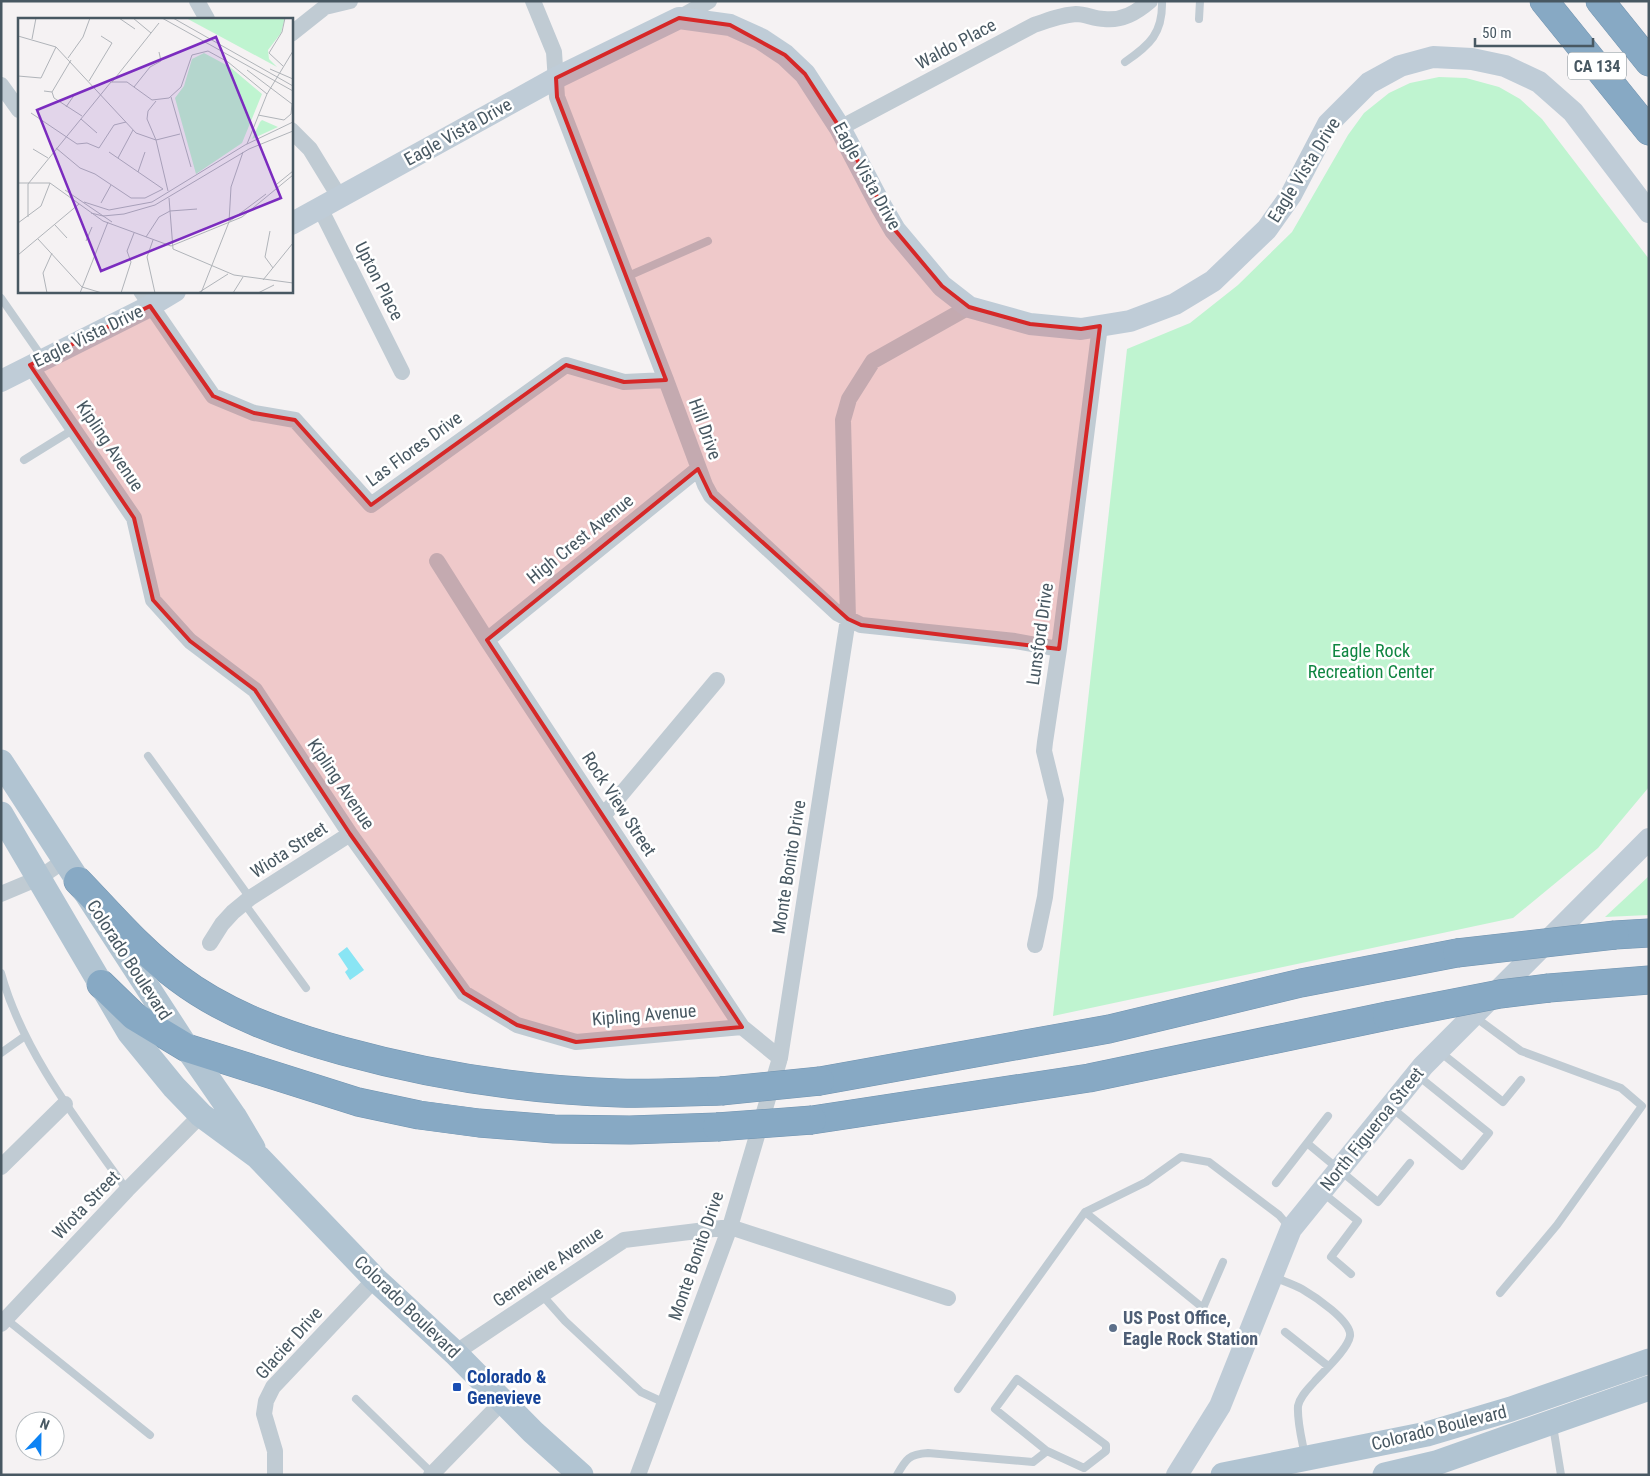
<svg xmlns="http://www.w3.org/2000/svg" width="1650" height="1476" font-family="'Roboto Condensed',sans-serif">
  <rect width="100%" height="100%" fill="#f5f2f3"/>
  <!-- green -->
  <path fill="#bff4d0" d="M1439 77 1466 78 1499 87 1520 99 1542 119 1649 259V787L1598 848 1513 918 1053 1016 1127 349 1190 323 1238 285 1292 232 1348 135 1364 113 1389 93 1410 83Z
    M1649 876V915L1605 917Z"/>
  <!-- water -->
  <path fill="#89e5f4" d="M347 947 364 970 350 980 345 972 348 969 338 954Z"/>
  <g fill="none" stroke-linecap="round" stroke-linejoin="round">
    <defs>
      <path id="highway" d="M1544 1 1649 131
        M1600 1 1649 62
        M78 881C110 914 141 951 178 978 227 1015 285 1035 343 1051 434 1076 525 1090 619 1093 653 1094 687 1092 721 1091
        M1615 935 1649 933
        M101 984 134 1016 187 1048 358 1102 419 1115 479 1123 554 1129 630 1130 717 1127
        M1549 988 1649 980
        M820 1081 1109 1029 1301 983 1457 953
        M812 1120 1089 1078 1387 1016"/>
    </defs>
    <!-- highway casing -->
    <use href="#highway" stroke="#7294b0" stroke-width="29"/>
    <!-- lane -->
    <path stroke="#c0cbd3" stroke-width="8" d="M1199 19 1200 1
      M1125 62C1150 45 1163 33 1162 1
      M626 277 708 241
      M1 298 42 357
      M24 460 74 429
      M148 756 250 898
      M244 903 306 988
      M1 973C23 1053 80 1124 127 1190
      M1475 1017 1521 1051 1621 1088 1642 1106 1557 1225 1500 1293
      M1440 1052 1503 1102 1521 1080
      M1 1053 25 1036
      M1392 1108 1462 1166 1489 1133 1417 1075
      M1307 1143 1378 1202 1410 1163
      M1276 1183 1328 1116
      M1323 1193 1358 1221 1331 1257 1351 1274
      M1085 1212 1203 1308 1223 1262
      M1274 1277C1283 1281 1293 1284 1302 1289 1314 1296 1352 1321 1350 1336 1348 1349 1324 1371 1315 1381 1309 1388 1300 1396 1298 1406 1297 1422 1302 1440 1305 1456
      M542 1295 565 1321 641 1392 665 1403
      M6 1319 150 1435
      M1285 1332 1328 1366
      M1017 1379 1106 1445V1451L1084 1468 1047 1451 995 1409Z
      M958 1389 1085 1212 1146 1182 1181 1157 1209 1162 1279 1215 1290 1228
      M356 1399 434 1475
      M1553 1426 1561 1475
      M897 1475C906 1459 909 1454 928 1453L1033 1462 1047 1451"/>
    <!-- street -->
    <path stroke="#c0cbd3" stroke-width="16" d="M197 1 207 19
      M533 1 554 52 557 97 666 380 705 485 711 496 837 613 861 625 1015 641 1059 649
      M679 18 709 1
      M291 34 325 7 350 1
      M1 85 19 110
      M840 128 1034 25C1048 20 1061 15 1076 14 1086 14 1094 19 1104 19 1122 21 1136 13 1150 1
      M291 130 310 149 340 198
      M320 208 402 372
      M141 291 213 396 254 413 295 420 371 505 566 365 624 382 666 380
      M30 365 134 518 153 600 190 641 255 690 350 834 464 993 517 1025 576 1042 742 1027
      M437 561 487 640 742 1027 780 1058
      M487 640 698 469
      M603 816 717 680
      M1 894 39 878 65 860
      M210 943 222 924 233 912 250 898 350 834
      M1035 945 1045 897 1056 800 1044 751 1045 742 1059 649 1100 326
      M1 1167 65 1104
      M1 1324 127 1190 201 1115
      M455 1353 624 1240 730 1227 948 1298
      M275 1475V1451L264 1414 266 1401 273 1387 375 1279
      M431 1475 503 1401
      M638 1475 730 1227 780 1058 848 619 843 420 849 399 873 361 969 307"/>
    <!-- secondary -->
    <path stroke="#bfccd7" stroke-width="22" d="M291 224 556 78 679 18 730 25 761 39 785 55 805 74 840 128 881 206 895 230 942 286 969 307 1030 324 1081 329 1130 321 1175 304 1213 281 1267 229 1291 195 1328 124 1369 83 1400 66 1433 57 1472 59 1505 66 1539 82 1573 112 1649 212
      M1 381 150 306 175 291
      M1177 1475 1220 1406 1291 1229 1423 1066 1649 839"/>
    <!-- primary -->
    <path stroke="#b1c4d2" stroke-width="25" d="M1 762 187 1048 234 1116 253 1148
      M1 814 129 1032 174 1087 201 1115 258 1157 375 1279 455 1353 533 1432 581 1475
      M1223 1475 1427 1434 1511 1409 1649 1361
      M1385 1475 1436 1463 1649 1388"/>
    <!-- highway -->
    <use href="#highway" stroke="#87a9c4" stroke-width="28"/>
    <defs>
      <path id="highway-bridge" d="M1457 953 1615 935
        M1387 1016 1500 994 1549 988
        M721 1091 820 1081
        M717 1127 812 1120"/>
    </defs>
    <!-- highway-bridge casing -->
    <use href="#highway-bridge" stroke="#7294b0" stroke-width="29" stroke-linecap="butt"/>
    <!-- highway-bridge -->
    <use href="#highway-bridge" stroke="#87a9c4" stroke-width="28"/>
  </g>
  <!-- marked area -->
  <path fill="#d62828" fill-opacity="0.2" stroke="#d62828" stroke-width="4" stroke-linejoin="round" d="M679 18 730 25 785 55 805 74 840 128 895 230 942 286 969 307 1030 324 1081 329 1100 326 1059 649 861 625 848 619 711 496 698 469 487 640 742 1027 576 1042 517 1025 464 993 350 834 255 690 190 641 153 600 134 518 30 365 150 306 213 396 254 413 295 420 371 505 566 365 624 382 666 380 557 97 556 78Z"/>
  <!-- markers -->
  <circle fill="#5c6f8a" stroke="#fff" stroke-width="2" cx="1113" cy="1328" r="5"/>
  <rect fill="#1a4fb4" stroke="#fff" stroke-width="2" x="452" y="1382" width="10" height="10" rx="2.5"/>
  <g text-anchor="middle" stroke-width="5" stroke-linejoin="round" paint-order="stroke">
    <!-- shield labels -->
    <rect fill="#fff" stroke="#7f8a91" stroke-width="1" x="1568" y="52.5" width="58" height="27" rx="4"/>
    <g font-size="16" font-weight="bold" fill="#485862">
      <text x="1597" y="72">CA 134</text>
    </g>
    <!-- street labels -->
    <g font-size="18" fill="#485862" stroke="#fff">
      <text transform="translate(956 44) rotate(-28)" y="6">Waldo Place</text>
      <text transform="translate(458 132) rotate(-29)" y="6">Eagle Vista Drive</text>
      <text transform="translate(1304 170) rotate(-58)" y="6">Eagle Vista Drive</text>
      <text transform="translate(867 176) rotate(61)" y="6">Eagle Vista Drive</text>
      <text transform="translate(379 281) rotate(63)" y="6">Upton Place</text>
      <text transform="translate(88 336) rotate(-26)" y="6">Eagle Vista Drive</text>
      <text transform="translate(705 429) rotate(70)" y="6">Hill Drive</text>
      <text transform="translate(110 446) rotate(56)" y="6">Kipling Avenue</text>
      <text transform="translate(414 449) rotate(-36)" y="6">Las Flores Drive</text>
      <text transform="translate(580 539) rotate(-39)" y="6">High Crest Avenue</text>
      <text transform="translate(1040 634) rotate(-82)" y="6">Lunsford Drive</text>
      <text transform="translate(341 784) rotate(56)" y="6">Kipling Avenue</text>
      <text transform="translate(619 804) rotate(57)" y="6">Rock View Street</text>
      <text transform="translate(289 850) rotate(-33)" y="6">Wiota Street</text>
      <text transform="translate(789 867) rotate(-81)" y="6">Monte Bonito Drive</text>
      <text transform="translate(129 960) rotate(57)" y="6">Colorado Boulevard</text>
      <text transform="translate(644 1015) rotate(-5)" y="6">Kipling Avenue</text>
      <text transform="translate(1372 1129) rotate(-51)" y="6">North Figueroa Street</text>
      <text transform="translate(86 1205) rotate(-46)" y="6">Wiota Street</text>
      <text transform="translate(696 1256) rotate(-71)" y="6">Monte Bonito Drive</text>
      <text transform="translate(548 1267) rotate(-34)" y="6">Genevieve Avenue</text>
      <text transform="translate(407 1307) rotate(44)" y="6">Colorado Boulevard</text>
      <text transform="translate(289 1343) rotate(-48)" y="6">Glacier Drive</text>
      <text transform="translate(1439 1428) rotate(-14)" y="6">Colorado Boulevard</text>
    </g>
    <!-- park labels -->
    <g font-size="18" fill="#108642" stroke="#fff">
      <text x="1371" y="657">Eagle Rock<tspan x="1371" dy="21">Recreation Center</tspan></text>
    </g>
    <!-- service labels -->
    <g font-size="18" font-weight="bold" fill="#4e5e75" stroke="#fff" text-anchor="start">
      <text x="1123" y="1324">US Post Office,<tspan x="1123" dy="21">Eagle Rock Station</tspan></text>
    </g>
    <!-- transit labels -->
    <g font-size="18" font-weight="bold" fill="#164399" stroke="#fff" text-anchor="start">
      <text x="467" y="1383">Colorado &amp;<tspan x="467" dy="21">Genevieve</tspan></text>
    </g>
  </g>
  <!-- overview -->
  <g transform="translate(18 18)">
    <rect width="275" height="275" fill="#f5f2f3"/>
    <path d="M168 0H267L263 15 250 32 251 41 259 49ZM186 35 212 49 244 76 224 125 178 156 157 80 166 68 174 41ZM244 102 260 109 234 121 242 104Z" fill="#bff4d0"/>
    <path fill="none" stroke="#b0b4b9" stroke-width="1" d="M101 0 117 11M115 0 133 15M144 0 275 73M155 0 275 68M0 18 38 29 118 115 138 122 162 116M14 21 18 0M50 40 65 19 72 0M265 48 251 35 264 14 267 0M252 51 275 61M229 52 274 86 273 96 266 102 240 97M0 58 23 60 38 29M71 63 94 25 83 18M94 64 141 5M116 69 132 49 143 43 141 34M26 73 34 74 36 80 64 98M34 74 53 42M153 79 173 149M138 83 130 93 129 101 138 122 150 173M48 89 57 76M13 95 59 126 69 125 81 130 96 107 108 104M63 101 79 115M229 126 249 76 275 33M38 130 62 150 77 156 113 180H127L145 171M15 131 30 140M91 134 145 171M100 140 115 112M120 154 127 134M0 165H32L85 203 153 228 224 199 275 157M259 166 275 153M47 172 94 204M151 180 155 231 216 257 275 265M66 184 91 192 134 184 227 127 275 104M83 185 93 167M73 195 85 198 106 196 137 187 231 131 275 113M10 199V166L93 64H109L134 82 151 80 163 69 174 37 190 33 210 44 249 76M212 203 248 176M0 205 23 188 32 165M37 207 49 220M252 213 247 239 255 250M128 219 141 199 152 193 179 191M20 221 64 269 84 275M135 222 129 239 137 275M68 223 74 209M0 237 61 186M245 262 275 225M29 275 25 255 34 235M62 275 90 204M103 275 113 244 109 233 116 215M180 275 210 256M183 275 211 204 213 169 225 134M215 275 225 259M240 275 256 267"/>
    <path fill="#7b2cbf" fill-opacity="0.15" stroke="#7b2cbf" stroke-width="2.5" d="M198 19 263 180 83 253 19 92Z"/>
    <rect width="275" height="275" fill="none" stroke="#485862" stroke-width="2.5"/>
  </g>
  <!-- border -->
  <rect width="1650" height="1476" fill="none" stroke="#485862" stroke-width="5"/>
  <!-- north arrow -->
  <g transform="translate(40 1436) rotate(22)"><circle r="24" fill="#ffffff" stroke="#b6bcc0"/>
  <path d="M0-4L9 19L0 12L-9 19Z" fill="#0d83f4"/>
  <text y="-8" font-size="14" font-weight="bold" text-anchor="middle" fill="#485862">N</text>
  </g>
  <!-- scale -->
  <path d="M1475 38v8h118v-8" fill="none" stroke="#485862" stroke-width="2.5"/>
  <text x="1482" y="38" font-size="15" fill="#485862" stroke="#ffffff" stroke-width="4" paint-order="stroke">50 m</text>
</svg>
